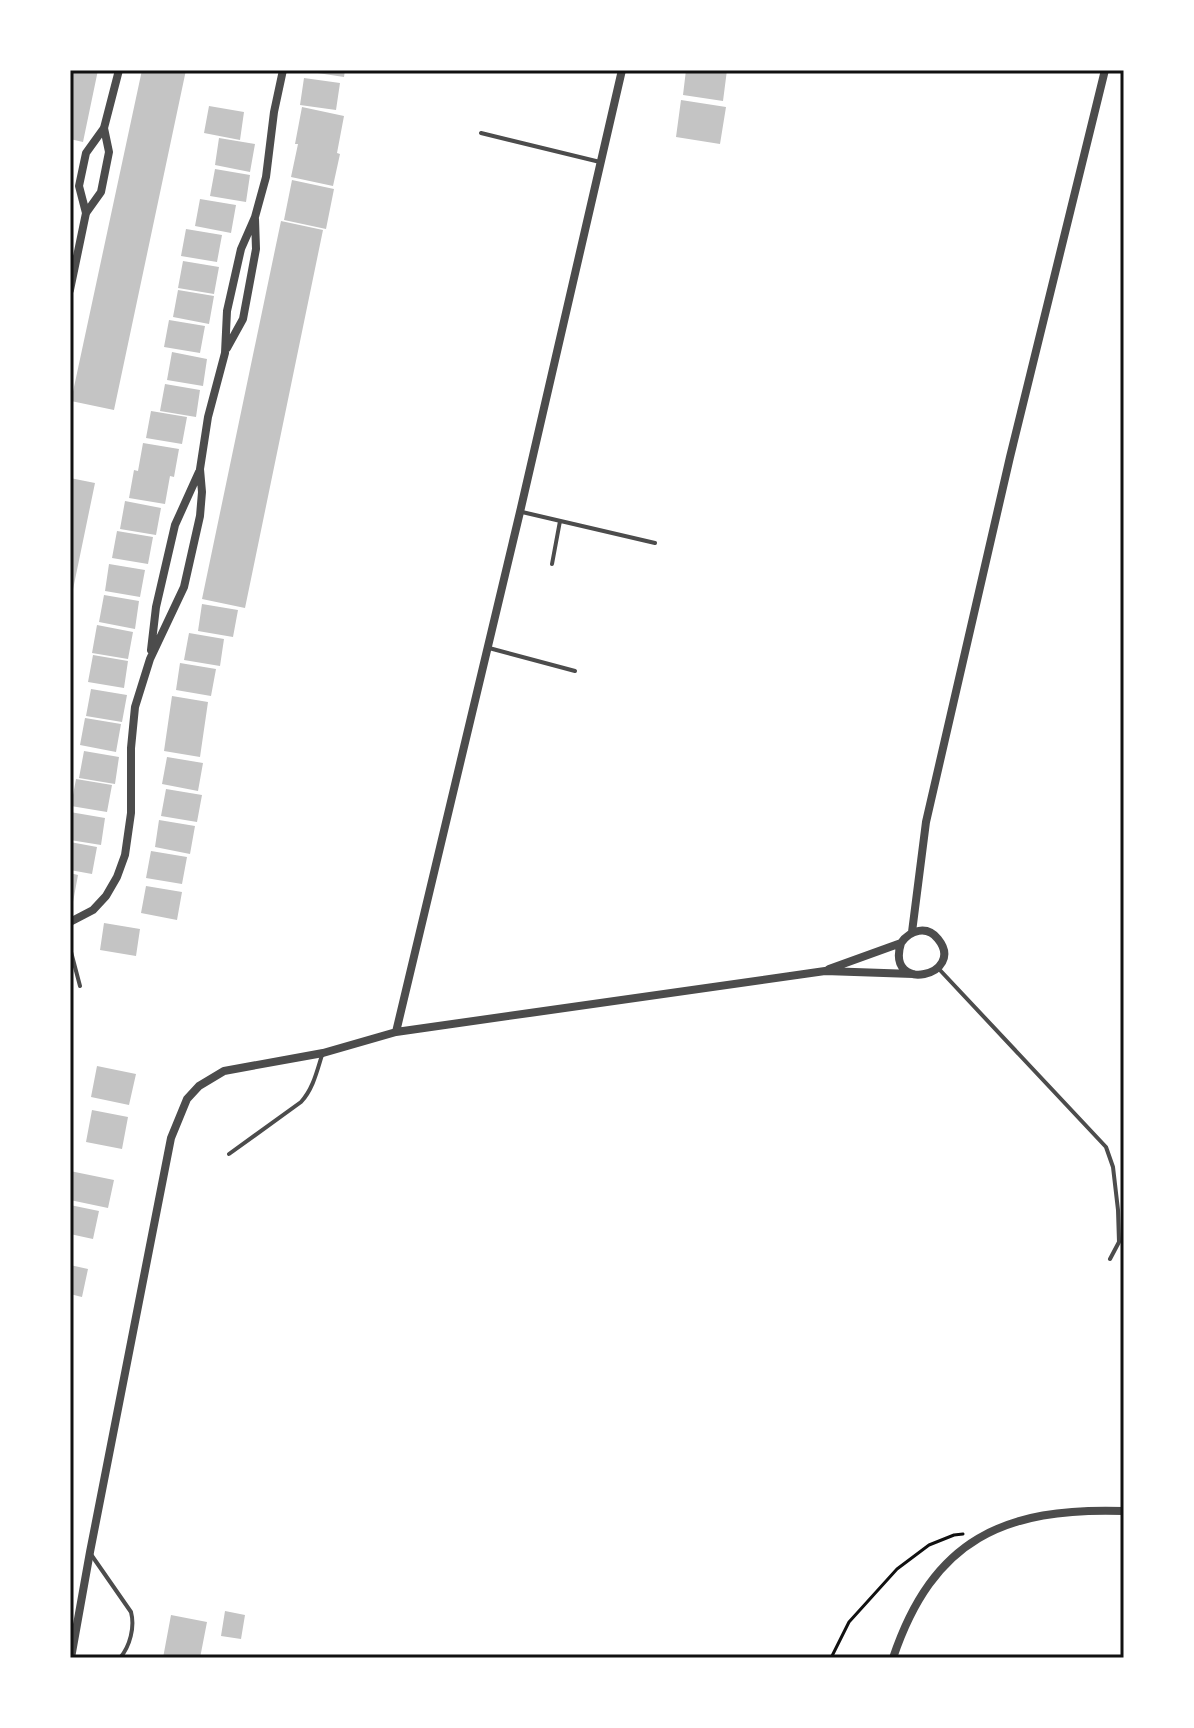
<svg xmlns="http://www.w3.org/2000/svg" width="1194" height="1728" font-family="'Varela Round',sans-serif">
  <rect width="100%" height="100%" fill="#fff"/>
  <!-- building -->
  <path fill="#c4c4c4" d="M70 70H98L83 142 70 139Z
    M142 70H186L114 410 71 401Z
    M311 70H345L344 77 311 72Z
    M686 70H727L723 101 683 95Z
    M304 78 340 83 336 110 300 105Z
    M681 100 726 107 720 144 676 137Z
    M209 106 244 112 240 140 204 133Z
    M302 107 344 116 337 153 340 154 333 186 291 177 298 144H295Z
    M219 138 255 144 250 172 215 165Z
    M215 169 250 175 246 202 210 196Z
    M292 180 334 189 326 229 284 220Z
    M200 199 236 205 231 233 195 226Z
    M281 221 323 230 245 608 202 599Z
    M186 229 222 235 217 262 181 256Z
    M183 261 219 267 214 294 178 288Z
    M178 290 214 296 209 324 173 317Z
    M169 320 205 326 200 353 164 347Z
    M172 352 207 359 203 386 167 380Z
    M165 384 200 390 196 417 160 411Z
    M151 411 187 417 182 444 146 438Z
    M143 443 179 449 174 477 170 476 165 504 129 498 134 470 138 471Z
    M70 478 95 483 71 599 70 598Z
    M125 501 161 508 156 535 120 529Z
    M117 531 153 537 148 564 112 558Z
    M109 564 145 570 140 597 105 591Z
    M104 595 139 601 135 629 99 622Z
    M202 604 238 610 233 637 198 631Z
    M97 625 133 632 128 659 92 653Z
    M189 633 224 639 220 666 184 660Z
    M93 655 128 661 124 688 88 682Z
    M180 663 216 669 211 696 176 690Z
    M91 689 127 695 122 722 86 716Z
    M172 696 208 702 200 757 164 751Z
    M85 718 121 724 116 752 80 745Z
    M84 751 119 757 115 784 79 778Z
    M167 757 203 763 198 791 162 784Z
    M76 779 112 785 107 812 71 806Z
    M166 789 202 795 197 822 161 816Z
    M70 812 105 818 101 845 70 840Z
    M159 820 195 826 190 854 155 847Z
    M70 842 97 847 92 874 70 870Z
    M151 851 187 857 182 884 146 878Z
    M70 873 78 875 73 902 70 901Z
    M146 886 182 892 177 920 141 913Z
    M104 923 140 929 136 956 100 950Z
    M97 1066 136 1074 129 1105 91 1097Z
    M92 1110 128 1117 122 1149 86 1142Z
    M70 1171 114 1180 108 1208 70 1200Z
    M70 1205 99 1211 93 1239 70 1234Z
    M70 1265 88 1269 82 1297 70 1294Z
    M225 1611 245 1615 241 1639 221 1636Z
    M171 1615 207 1622 200 1658H163Z"/>
  <g fill="none" stroke-linecap="round" stroke-linejoin="round">
    <!-- path -->
    <path stroke="#111" stroke-width="3" d="M831 1658 849 1622 897 1569 929 1545 954 1535 963 1534"/>
    <!-- service -->
    <path stroke="#4c4c4c" stroke-width="4" d="M481 133 600 162
      M522 512 655 543
      M552 564 560 521
      M489 648 575 671
      M70 948 80 986
      M938 968 1106 1147 1113 1167 1118 1210 1119 1242 1110 1259
      M229 1154 301 1102C313 1089 317 1071 322 1055
      M90 1553 131 1612C135 1627 130 1646 120 1658"/>
    <!-- minor -->
    <path stroke="#4c4c4c" stroke-width="8" d="M86 213 79 186 86 153 104 128 119 70
      M70 290 86 213 101 192 109 152 104 128
      M227 348 243 319 256 249 255 219
      M151 650 156 607 175 525 199 472
      M70 922 93 910 106 896 117 877 125 855 131 813V748L135 707 150 659 184 587 200 516 202 492 200 469 208 417 225 353 227 311 241 249 255 217 266 177 274 112 283 70
      M912 932 926 822 1010 457 1105 70
      M829 969 901 943C910 930 927 925 938 939 967 975 885 995 901 943
      M396 1032 520 512 622 70
      M71 1658 90 1552 171 1138 187 1099 199 1086 224 1071 323 1053 396 1032 825 971 913 974
      M893 1658C933 1539 1004 1507 1124 1511"/>
  </g>
  <!-- border -->
  <rect width="1194" height="1728" fill="none" stroke="#ffffff" stroke-width="144"/>
  <rect x="72" y="72" width="1050" height="1584" fill="none" stroke="#111" stroke-width="3"/>
</svg>
